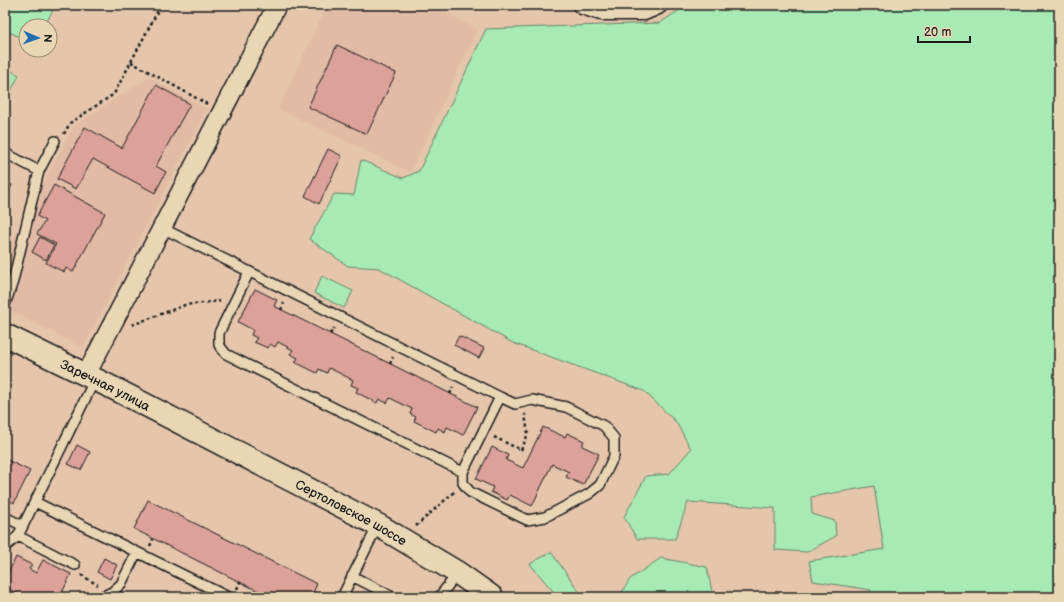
<svg xmlns="http://www.w3.org/2000/svg" width="1064" height="602" font-family="'Balsamiq Sans',sans-serif">
  <rect width="100%" height="100%" fill="#e5c6ac"/>
  <filter id="ink" filterUnits="userSpaceOnUse"><feTurbulence type="fractalNoise" baseFrequency=".025" numOctaves="2"/><feDisplacementMap in="SourceGraphic" scale="8" xChannelSelector="R" yChannelSelector="G"/><feConvolveMatrix kernelMatrix="1 2 1 2 8 2 1 2 1" color-interpolation-filters="sRGB"/></filter>
  <g filter="url(#ink)">
    <!-- built -->
    <path fill="#e2bba6" d="M327 5H428L478 29 410 172 278 109Z
      M149 77 207 109 83 348 5 308V255L74 126Z"/>
    <!-- green -->
    <path fill="#a8eab3" stroke="#628368" d="M5 5H55L45 26H26V40L5 30Z
      M687 5H1059V597H870L871 590 813 581 809 561 884 549 874 486 811 497 812 514 835 521 836 536 807 552 775 550V508L688 502 675 539H637L624 517 646 476 669 474 691 449 676 422 644 391 513 343 379 268 348 266 309 239 334 194 354 195 361 160 403 178 419 171 486 29 660 23Z
      M5 68 19 75 5 103Z
      M322 276 353 291 344 308 314 293Z
      M551 552 583 597H558L530 564Z
      M661 558 707 567 713 597H619L630 579Z"/>
    <!-- building -->
    <path fill="#dca299" stroke="#1c1c1c" d="M337 45 396 73 367 134 308 107Z
      M156 85 190 104 156 166 166 172 155 193 93 159 76 189 57 179 85 127 122 148Z
      M328 149 342 156 319 204 305 196Z
      M5 181 12 185 5 199Z
      M54 185 105 213 73 272 66 268 64 272 46 263 56 244 37 234 45 221 37 216Z
      M40 237 54 245 46 260 32 252Z
      M255 289 277 300 274 306 477 407 463 435 447 427 445 432 438 428 436 432 414 421 416 417 410 414 412 409 390 398 387 403 379 399 377 403 356 392 358 388 351 385 353 380 329 368 327 373 319 369 317 373 295 362 298 358 290 354 293 350 278 342 275 347 270 344 268 348 254 342 257 338 251 335 253 330 238 322Z
      M459 336 484 348 479 358 454 345Z
      M543 427 565 437 567 433 584 441 582 446 599 454 583 485 566 477 569 472 552 464 532 506 510 495 507 500 491 492 493 487 476 479 492 447 508 455 506 460 523 468Z
      M77 445 90 452 81 470 68 464Z
      M5 459 30 471 14 503 5 498Z
      M148 500 317 584 311 597H270L134 529Z
      M16 557 32 565 29 569 36 573 43 560 71 574 60 597H24L5 587V579Z
      M104 558 117 565 110 579 97 572Z"/>
    <g fill="none" stroke-linecap="round" stroke-linejoin="round">
      <defs>
        <path id="service" d="M5 153 39 171
          M162 228 500 397 515 404 532 400 566 407 604 426 614 438V456L600 485 589 494 545 517 527 520 470 492 463 483V472L500 397
          M249 272 219 333V345L226 354 463 472
          M5 305 13 281 39 171 55 141
          M35 502 228 597
          M5 517 23 526
          M18 536 75 565
          M5 547 18 536 95 379
          M352 576 393 597
          M101 597 112 592 121 584 137 552
          M342 597 378 525
          M439 597 458 573"/>
        <path id="minor" d="M582 5 601 11H644L658 5
          M86 375 277 5"/>
        <g id="secondary">
          <path id="s1" d="M5 335 117 390 378 525 458 573 492 597"/>
        </g>
      </defs>
      <!-- service casing -->
      <use href="#service" stroke="#1c1c1c" stroke-width="12"/>
      <!-- minor casing -->
      <use href="#minor" stroke="#1c1c1c" stroke-width="21"/>
      <!-- secondary casing -->
      <use href="#secondary" stroke="#1c1c1c" stroke-width="25"/>
      <!-- path -->
      <path stroke="#1c1c1c" stroke-width="2.5" stroke-dasharray="3 3" stroke-linecap="butt" d="M131 62 207 104
        M64 134 70 123 114 94 161 5
        M281 310 284 303
        M132 325 185 305 220 301
        M330 334 334 328
        M390 364 393 357
        M450 394 453 387
        M494 437 521 450 528 434 525 414
        M416 526 454 492
        M150 546 153 539
        M81 575 98 585
        M237 589 240 582"/>
      <!-- service -->
      <use href="#service" stroke="#e9d6b4" stroke-width="9"/>
      <!-- minor -->
      <use href="#minor" stroke="#e9d6b4" stroke-width="18"/>
      <!-- secondary -->
      <use href="#secondary" stroke="#e9d6b4" stroke-width="22"/>
    </g>
  </g>
  <g text-anchor="middle" stroke-width="4" stroke-linejoin="round" paint-order="stroke">
    <!-- street labels -->
    <g font-size="13" fill="#1c1c1c" stroke="#e9d6b4">
      <text dy="5" stroke="none"><textPath href="#s1" startOffset="112">Заречная улица</textPath></text>
      <text dy="5" stroke="none"><textPath href="#s1" startOffset="389">Сертоловское шоссе</textPath></text>
    </g>
  </g>
  <!-- margin -->
  <rect width="1064" height="602" fill="none" stroke="#e9d6b4" stroke-width="20"/>
  <rect x="10" y="10" width="1044" height="582" fill="none" stroke="#1c1c1c" stroke-width="1.5" filter="url(#ink)"/>
  <!-- north arrow -->
  <g transform="translate(38 38) rotate(92)"><circle r="19" fill="#e9d6b4" stroke="#978c77"/>
  <path d="M0-3L7 15L0 10L-7 15Z" fill="#1f6fb2"/>
  <text y="-6" font-size="11" font-weight="bold" text-anchor="middle" fill="#1c1c1c">N</text>
  </g>
  <!-- scale -->
  <path d="M918 36v6h52v-6" fill="none" stroke="#1c1c1c" stroke-width="2"/>
  <text x="924" y="36" font-size="12" fill="#1c1c1c" stroke="#e9d6b4" stroke-width="3" paint-order="stroke">20 m</text>
</svg>
